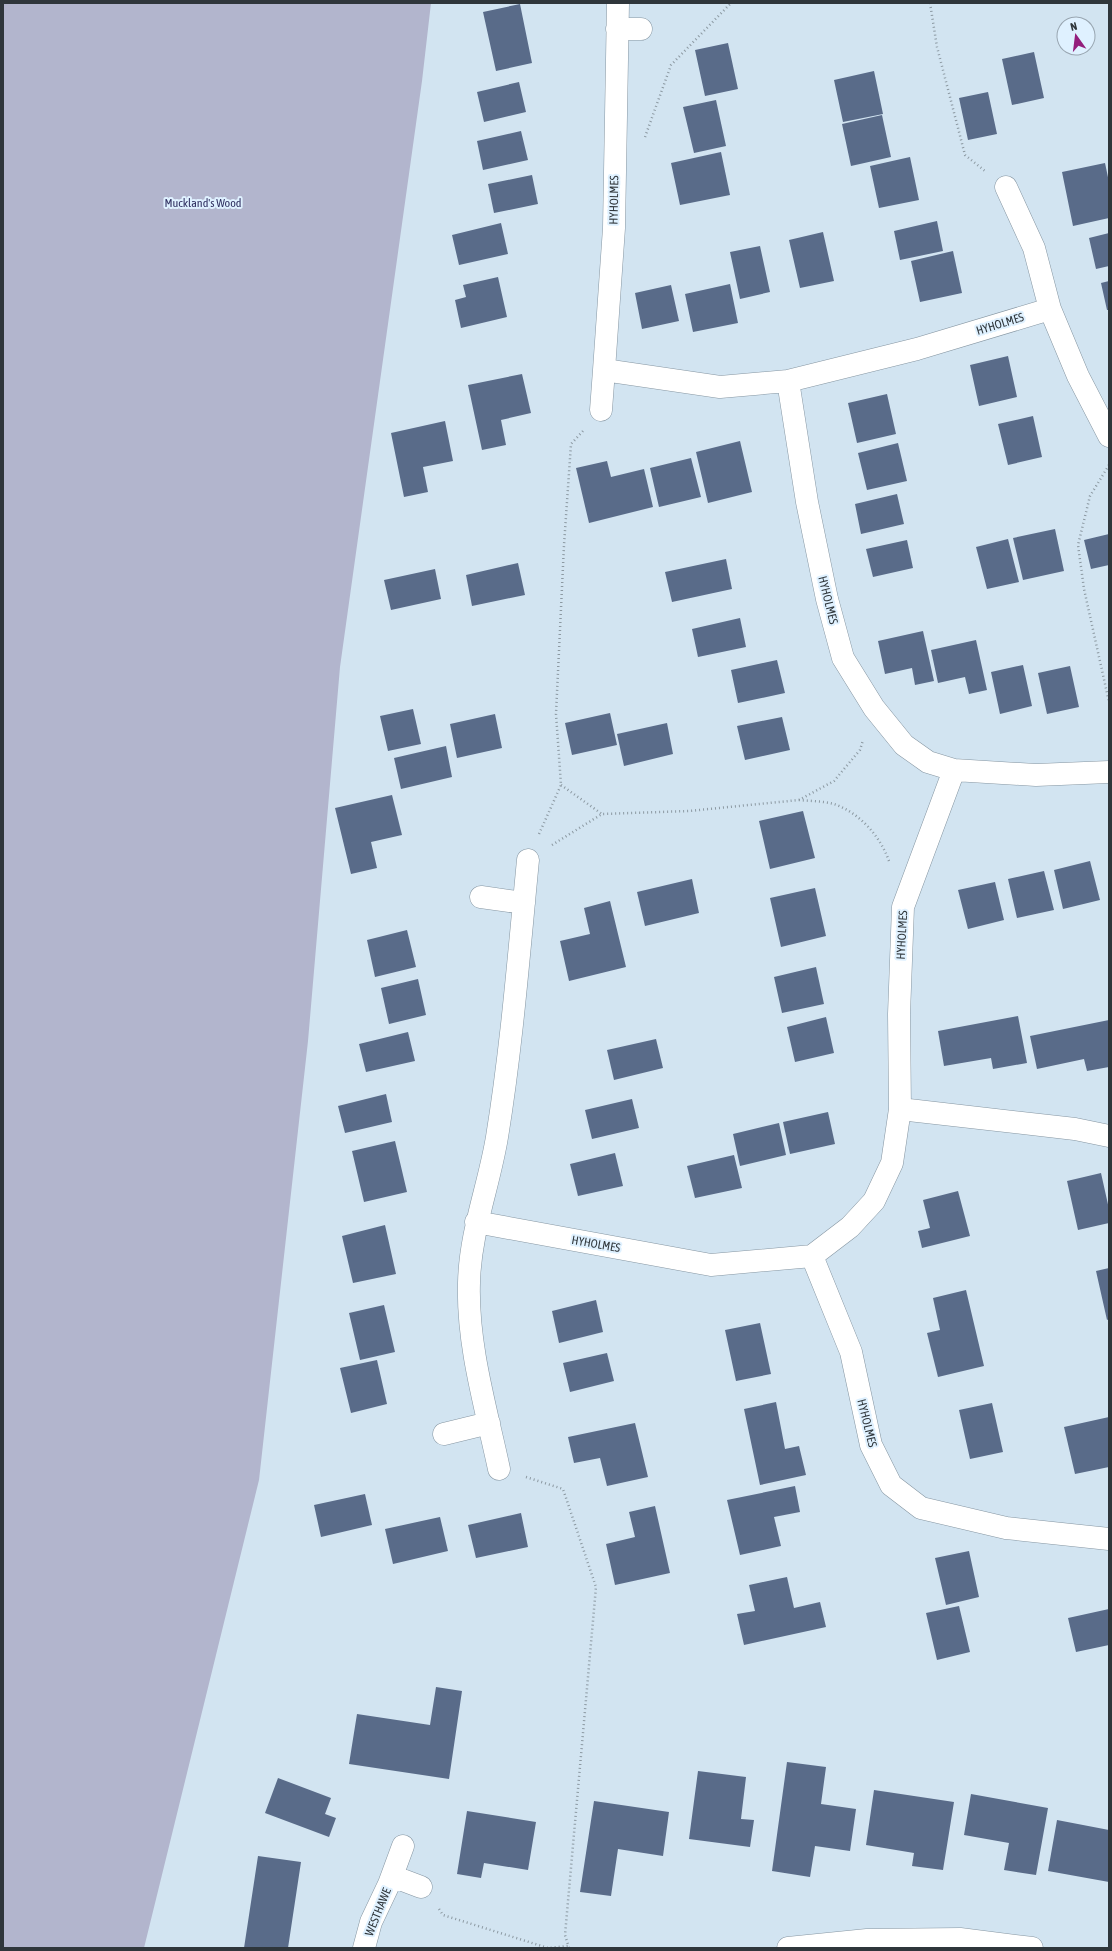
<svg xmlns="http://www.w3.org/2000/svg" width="1112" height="1951" font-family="'Asap Condensed',sans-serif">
  <rect width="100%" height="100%" fill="#d2e4f1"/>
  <!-- green -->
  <path fill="#b2b5cd" d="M3 3H431L422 81 340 667 308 1041 259 1480 144 1948H3Z"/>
  <!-- building -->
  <path fill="#596b89" d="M520 4 532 63 496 71 483 12Z
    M728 43 738 89 705 96 695 50Z
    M1034 52 1044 98 1012 105 1002 59Z
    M874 71 883 114 843 122 834 80Z
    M519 82 526 112 484 122 477 92Z
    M988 92 997 134 968 140 959 98Z
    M716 100 726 146 694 153 683 107Z
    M882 115 891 157 851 166 842 124Z
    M521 131 528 160 483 170 477 141Z
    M721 152 730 195 680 205 671 163Z
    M910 157 919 200 879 208 870 166Z
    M1105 163 1109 182V218L1073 226 1062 172Z
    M532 175 538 204 494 213 488 184Z
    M937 221 943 251 900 260 894 231Z
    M501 223 508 254 459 265 452 235Z
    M823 232 834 281 800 288 789 240Z
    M1109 233V266L1096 269 1089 238Z
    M760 246 770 292 740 299 730 252Z
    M953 251 962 293 920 302 911 261Z
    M498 277 507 317 461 328 455 300 466 297 463 285Z
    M1109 281V310H1107L1101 283Z
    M730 284 738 323 693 332 685 294Z
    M671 285 679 321 642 329 635 293Z
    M1008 356 1017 397 979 406 970 365Z
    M522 374 531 413 501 420 506 445 482 450 468 385Z
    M887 394 896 434 857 443 848 403Z
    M1033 416 1042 457 1008 465 998 424Z
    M445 421 453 461 423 467 428 492 404 497 391 433Z
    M740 441 752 492 708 503 696 452Z
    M898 443 907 481 867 490 858 453Z
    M691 458 701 497 659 507 650 468Z
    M607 461 611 477 644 469 653 507 589 523 576 468Z
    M897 494 904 524 861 534 855 504Z
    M1055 529 1064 571 1023 580 1013 538Z
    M1109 534V565L1091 569 1084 540Z
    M1008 539 1019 582 987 589 976 547Z
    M907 540 913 568 873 577 866 549Z
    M726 559 732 589 672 602 665 572Z
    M518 563 525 595 472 606 466 575Z
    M435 569 441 599 391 610 384 580Z
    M740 618 746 647 698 657 692 629Z
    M923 631 934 681 915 685 912 668 885 674 878 641Z
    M976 640 987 690 969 694 965 677 938 683 931 650Z
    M777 660 785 693 738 703 731 670Z
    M1023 665 1032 706 1000 714 991 672Z
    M1070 666 1079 707 1047 714 1038 673Z
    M413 709 421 744 388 751 380 716Z
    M610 713 617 745 572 755 565 723Z
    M495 714 502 748 457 758 450 724Z
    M782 717 790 750 745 760 737 726Z
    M667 723 673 754 624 766 617 734Z
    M446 746 452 777 401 789 394 758Z
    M392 795 402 835 371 842 377 868 351 874 335 808Z
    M803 811 815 858 770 869 759 821Z
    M1090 861 1100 900 1063 909 1054 870Z
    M1044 871 1054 910 1017 918 1008 879Z
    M692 879 699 913 645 926 637 892Z
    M995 882 1004 920 968 929 958 890Z
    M815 888 826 936 781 947 770 898Z
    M610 901 626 967 569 981 560 941 590 934 584 908Z
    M407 930 416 967 375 977 367 940Z
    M816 967 824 1004 782 1013 774 977Z
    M418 979 426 1015 389 1024 381 988Z
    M1018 1016 1027 1063 993 1069 991 1058 944 1066 938 1031Z
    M826 1017 834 1053 795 1062 787 1027Z
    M1109 1020V1067L1087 1071 1084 1059 1037 1069 1030 1036Z
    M408 1032 415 1061 366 1072 359 1044Z
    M656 1039 663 1068 614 1080 607 1050Z
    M386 1094 392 1122 345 1133 338 1106Z
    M632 1099 639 1128 592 1139 585 1110Z
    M828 1112 835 1144 790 1154 783 1122Z
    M779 1123 786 1155 740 1166 733 1134Z
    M395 1141 407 1192 364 1202 352 1151Z
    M615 1153 623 1186 578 1196 570 1164Z
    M734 1155 742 1188 695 1198 687 1166Z
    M1101 1173 1109 1209V1223L1078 1230 1067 1181Z
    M958 1191 970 1236 922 1248 918 1231 930 1228 923 1200Z
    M385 1225 396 1274 353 1283 342 1236Z
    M1109 1268V1319L1107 1320 1096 1271Z
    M966 1290 984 1366 938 1377 927 1333 940 1330 933 1298Z
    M596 1300 603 1332 559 1343 552 1311Z
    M384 1305 395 1352 360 1360 349 1313Z
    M760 1323 771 1374 736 1381 725 1330Z
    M607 1353 614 1381 570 1392 563 1363Z
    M377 1360 387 1404 351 1413 340 1368Z
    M776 1402 785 1449 799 1446 806 1475 760 1485 744 1409Z
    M992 1403 1003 1452 970 1459 959 1410Z
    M1109 1417V1467L1075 1474 1064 1427Z
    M635 1423 648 1477 607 1486 600 1458 574 1463 568 1437Z
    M795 1486 800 1512 774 1517 781 1546 740 1555 727 1500Z
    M365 1494 372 1525 321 1537 314 1505Z
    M655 1506 670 1573 615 1585 606 1544 635 1537 629 1512Z
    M521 1513 528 1547 476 1558 468 1525Z
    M440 1517 448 1551 393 1564 385 1529Z
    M969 1551 979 1597 946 1605 935 1558Z
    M787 1577 794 1608 820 1602 826 1627 744 1645 737 1614 755 1611 749 1585Z
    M959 1606 970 1652 937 1660 926 1613Z
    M1109 1609V1645L1076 1652 1068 1618Z
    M436 1687 462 1691 449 1779 349 1764 357 1714 430 1725Z
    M787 1762 826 1767 821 1804 856 1809 850 1851 815 1846 810 1877 772 1871Z
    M698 1771 746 1777 741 1819 754 1820 750 1847 689 1839Z
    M278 1778 331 1798 325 1814 336 1818 329 1837 265 1813Z
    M874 1790 954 1802 943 1870 912 1866 914 1853 866 1845Z
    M971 1794 1048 1808 1036 1875 1004 1870 1009 1843 964 1835Z
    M594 1801 669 1812 663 1856 618 1849 611 1896 580 1892Z
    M467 1811 536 1822 528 1870 484 1863 481 1878 457 1874Z
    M1057 1820 1109 1830V1882L1048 1871Z
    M258 1856 301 1862 288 1948H244Z"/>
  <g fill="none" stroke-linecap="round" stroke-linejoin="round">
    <defs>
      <path id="minor" d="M617 29H641
        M1050 309 1078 376 1109 436
        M604 370 614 228 618 3
        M788 381 917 349 1050 309 1034 248 1006 187
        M601 410 604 370 720 387 788 381 807 502 827 599 843 658 874 708 904 745 928 762 954 770 1036 775 1109 772
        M481 897 524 903
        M900 1109 1075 1129 1109 1136
        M476 1222 711 1265 812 1256 850 1227 874 1201 892 1163 900 1109 899 1014 903 907 954 770
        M812 1256 851 1352 871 1445 891 1485 921 1508 1006 1528 1109 1539
        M444 1434 489 1423
        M499 1469C486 1408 467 1345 469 1283 470 1232 489 1186 497 1137 512 1045 519 952 528 860
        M392 1876 421 1887
        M364 1948 371 1922 389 1884 403 1846
        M788 1948 867 1940 960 1939 1032 1948"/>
    </defs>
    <!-- minor casing -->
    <use href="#minor" stroke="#8696a2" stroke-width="23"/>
    <!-- path -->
    <path stroke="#8c99a2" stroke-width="2.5" stroke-dasharray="1 3" stroke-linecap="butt" d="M930 3 937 47 965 155 985 171
      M645 137 671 65 731 3
      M1109 465 1090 496 1078 545 1084 589 1109 702
      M561 785 602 814
      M799 800C810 801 823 801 834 804 860 813 880 836 889 861
      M539 834 561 785 556 714 564 545 571 444 583 431
      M552 845 602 814 689 811 799 800 834 781 860 750 863 740
      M526 1477 563 1489 596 1587 565 1935 569 1948
      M439 1909 443 1915 548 1948 568 1946"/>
    <!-- minor -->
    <use href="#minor" stroke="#fff" stroke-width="22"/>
  </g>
  <g text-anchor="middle" stroke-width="4" stroke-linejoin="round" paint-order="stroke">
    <!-- street labels -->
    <g font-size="12" fill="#2f363b" stroke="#dff1ff">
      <text transform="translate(614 200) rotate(-89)" y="4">HYHOLMES</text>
      <text transform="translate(1000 324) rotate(-17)" y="4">HYHOLMES</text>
      <text transform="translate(828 600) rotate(76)" y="4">HYHOLMES</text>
      <text transform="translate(902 935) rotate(-87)" y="4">HYHOLMES</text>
      <text transform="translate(596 1244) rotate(10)" y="4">HYHOLMES</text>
      <text transform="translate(867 1423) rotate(76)" y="4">HYHOLMES</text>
      <text transform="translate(378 1912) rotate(-68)" y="4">WESTHAWE</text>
    </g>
    <!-- park labels -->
    <g font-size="12" fill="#2f2f60" stroke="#dff1ff">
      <text x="203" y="207">Muckland's Wood</text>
    </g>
  </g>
  <!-- border -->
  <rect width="1112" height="1951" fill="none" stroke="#2f363b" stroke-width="8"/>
  <!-- north arrow -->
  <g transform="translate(1076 36) rotate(346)"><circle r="19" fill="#dff1ff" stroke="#99a6b1"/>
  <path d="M0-3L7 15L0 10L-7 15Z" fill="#931e7c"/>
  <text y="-6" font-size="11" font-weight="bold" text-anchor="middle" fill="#2f363b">N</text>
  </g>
</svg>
